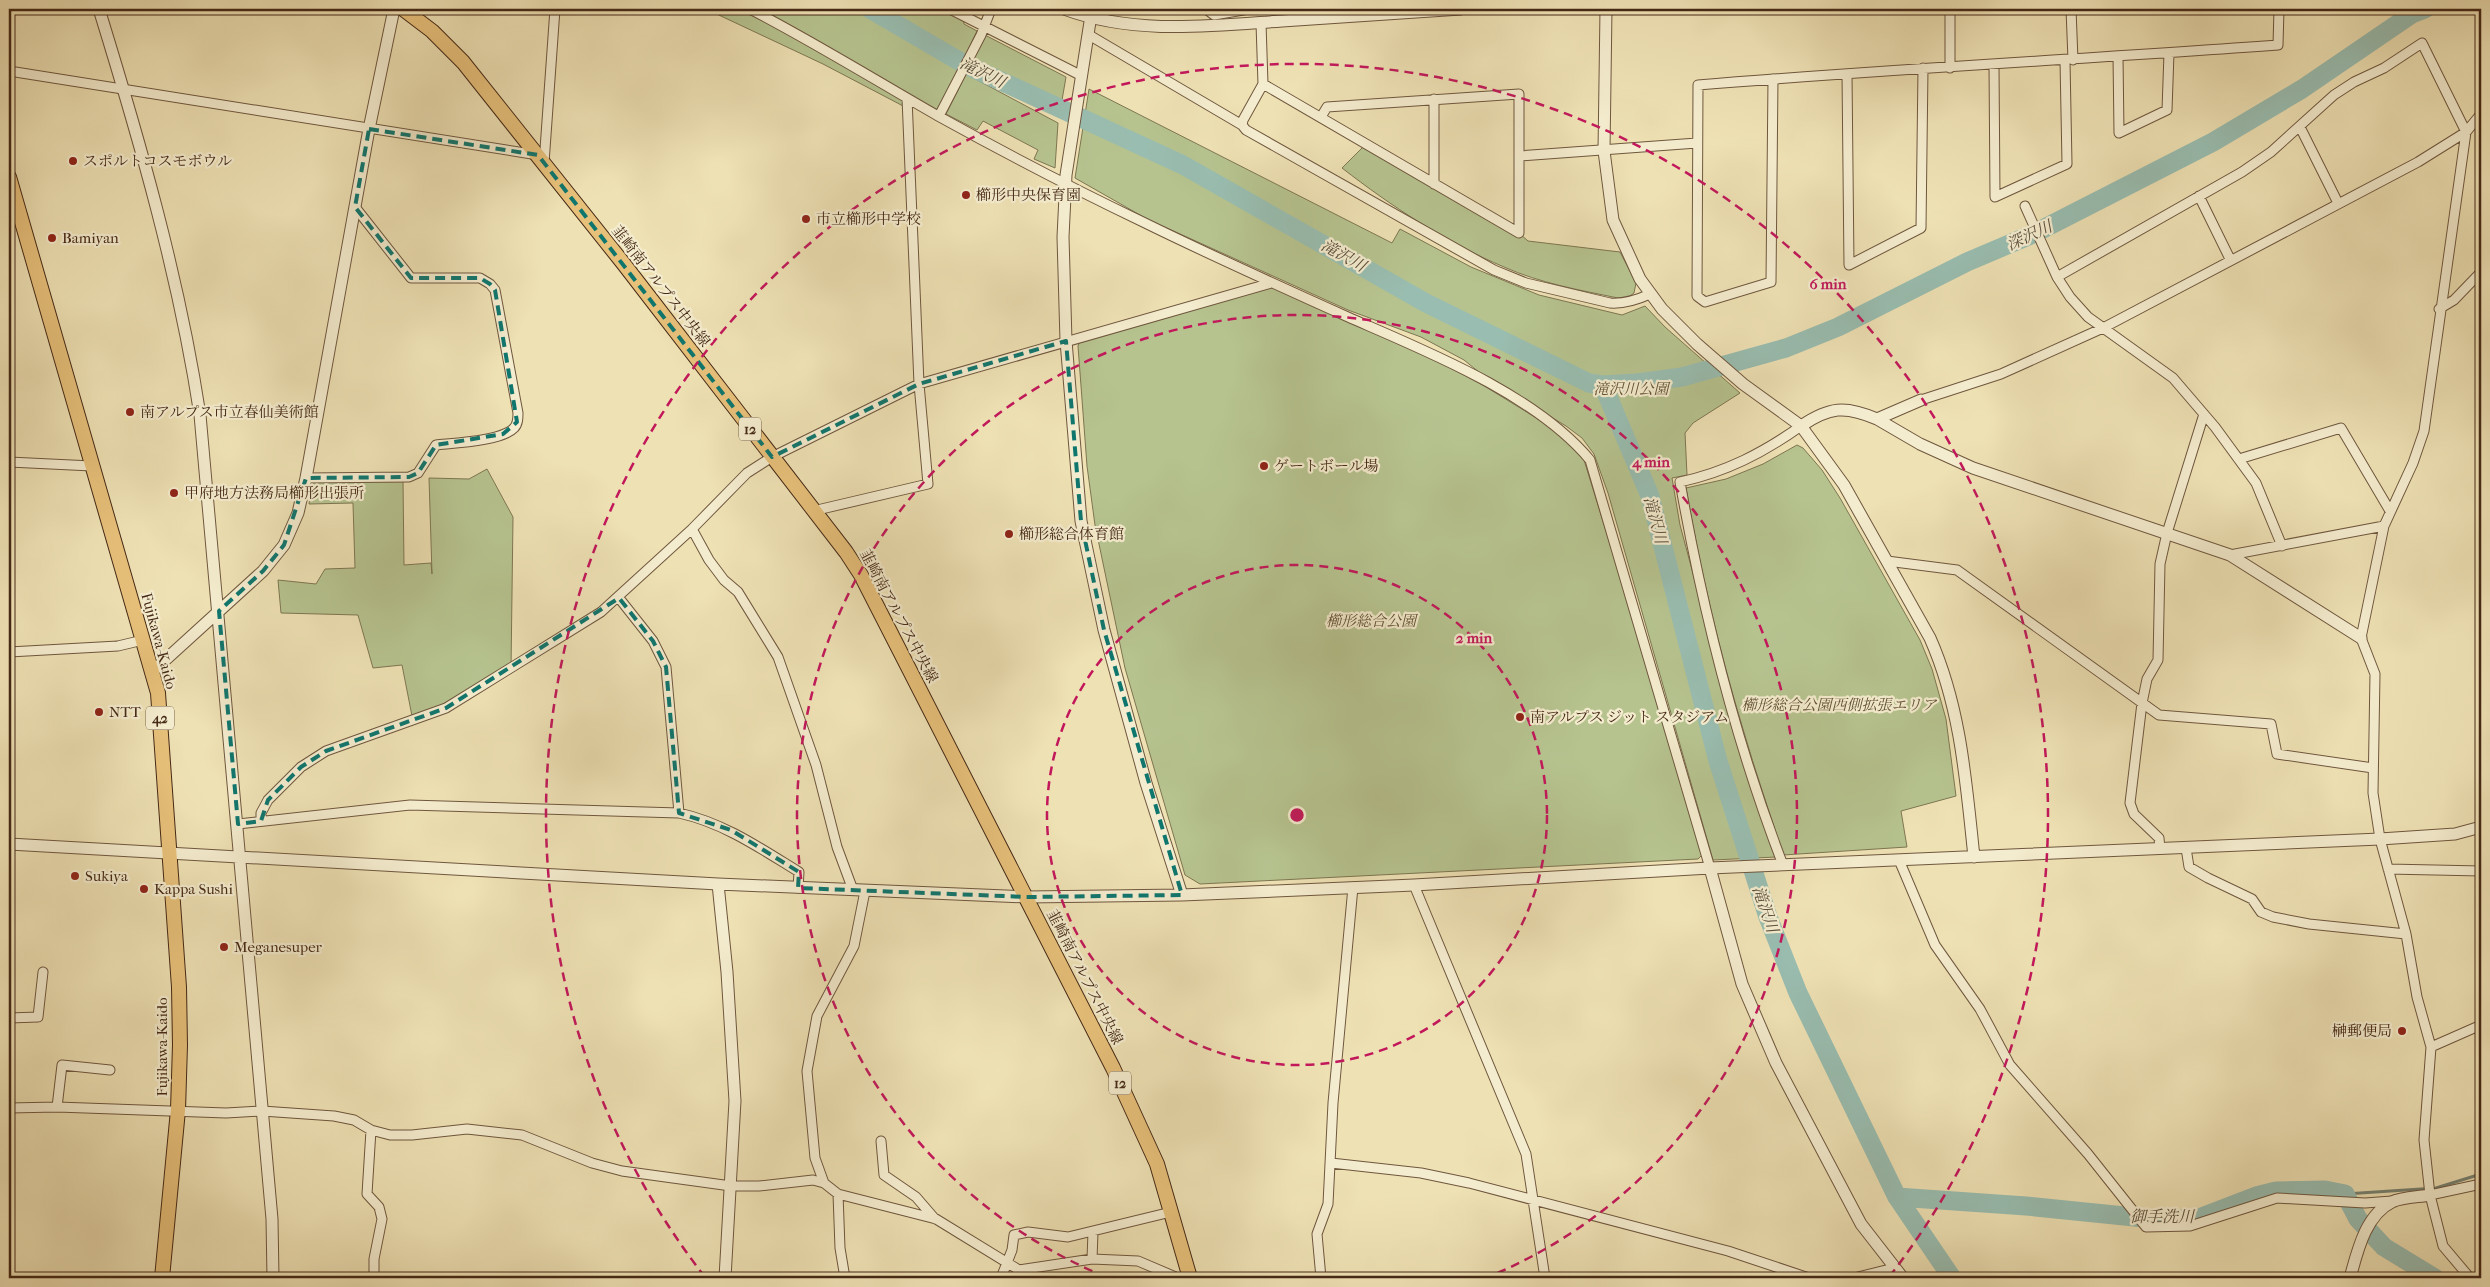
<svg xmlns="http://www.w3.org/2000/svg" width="2490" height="1287" font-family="'IM FELL French Canon','Noto Serif JP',serif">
  <rect width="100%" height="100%" fill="#eee1b4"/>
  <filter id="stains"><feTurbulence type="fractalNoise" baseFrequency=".004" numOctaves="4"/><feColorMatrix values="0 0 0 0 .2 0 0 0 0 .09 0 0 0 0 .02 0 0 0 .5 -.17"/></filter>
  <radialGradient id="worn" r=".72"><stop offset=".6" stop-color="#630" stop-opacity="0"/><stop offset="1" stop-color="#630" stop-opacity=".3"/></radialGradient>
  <!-- green -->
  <path fill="#b6c38f" stroke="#7e7652" d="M706 9H744L905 100V107L823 64Z
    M750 9H870L945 53 961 74 939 116Z
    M882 9H950L963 15 964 24 977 31 965 56Z
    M983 34 1066 77 1061 106 972 60Z
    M966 74 1058 123 1055 168 1034 159 1038 150 983 121 977 130 946 114Z
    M1089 89 1392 243 1400 229 1471 267 1539 295 1622 315 1645 306 1665 327 1740 393 1693 423 1685 433 1687 475 1672 478 1680 525 1736 734 1776 857 1713 860 1608 493 1594 454 1582 438 1566 426 1485 377 1464 360 1421 337 1348 310 1147 219 1075 178Z
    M1364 146 1519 233 1528 241 1620 252 1636 283 1634 293 1627 298H1618C1579 290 1540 283 1504 267 1447 243 1391 206 1342 168Z
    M1274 287 1417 350 1486 387 1564 435 1584 460 1646 660 1702 855 1698 859 1200 884 1185 875 1125 668 1095 525 1087 466 1078 346 1080 340Z
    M1797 445 1803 448 1822 470 1840 498 1920 640 1932 669 1946 719 1956 796 1901 811 1907 847 1783 855C1770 813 1755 771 1743 729 1719 650 1700 569 1686 488L1726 479 1763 464Z
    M487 469 513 517 511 669 413 721 402 665 373 668 358 615 281 613 278 580 316 584 325 569 355 568 353 503 309 504 312 482 403 481 404 565 431 563 432 574 429 478 469 479Z"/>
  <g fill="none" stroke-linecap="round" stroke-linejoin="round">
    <!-- stream -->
    <path stroke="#778272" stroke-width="3" d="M2345 1194 2436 1188 2481 1174"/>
    <!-- river -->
    <path stroke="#99bdb0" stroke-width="19" d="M870 9 966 65 1183 165 1426 303 1589 383 1603 385 1637 383 1682 377 1786 348 1838 327 1967 262 2033 234 2213 142 2302 89 2412 14 2425 9
      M1603 385 1650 496 1718 761 1768 917 1798 993 1897 1197 1952 1278
      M1897 1197 2026 1206 2154 1219H2196L2256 1196 2276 1191 2325 1190 2345 1194 2358 1219 2384 1247 2435 1278"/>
    <defs>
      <path id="minor" d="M750 9C814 42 875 80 938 116 1005 153 1074 189 1143 222 1210 255 1279 286 1348 317 1426 351 1535 394 1590 460L1710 868
        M950 9 1082 76
        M1206 9 1214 15 1249 9
        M1950 9V68
        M2071 9 2073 60
        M1261 23 1263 84 1243 120 1242 125 1246 130 1494 270 1526 283 1610 303C1625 304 1637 300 1650 294
        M1089 35 1242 125
        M2118 56 2119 133 2167 110 2169 53
        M1994 65 1995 197 2067 164 2065 61
        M9 71 538 155
        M1847 74 1849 265 1921 228 1923 68
        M1773 79 1771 282 1705 302 1697 296 1698 85C1891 69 2085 59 2278 45L2279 9
        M1263 84 1519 233V94L1327 107 1321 117
        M939 116 981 35 991 9
        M2300 127 2338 203
        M1519 156 1697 143
        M544 163 555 9
        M1434 184V99
        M2199 196 2230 259
        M2025 206 2057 277 2070 297 2088 317 2173 378 2215 427 2256 483 2282 546
        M2057 277 2242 172 2271 152 2334 95 2354 82 2384 68 2422 43 2466 132 2424 431 2413 463 2384 526 2361 638 2375 674 2373 793 2380 839 2406 934 2417 997 2431 1047 2424 1140 2430 1195 2443 1246 2470 1278
        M2439 309 2454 300 2481 272
        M1921 400 2001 374 2103 328 2418 162 2466 132 2481 114
        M2239 459 2341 428 2390 511
        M9 462 92 466
        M306 478 409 477 418 473 436 445C454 443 502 441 514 428 518 424 518 418 518 413L495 290 490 284 480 278H411L355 207
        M813 511 928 484 919 384 907 98
        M692 529 709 560 724 580 738 592 778 657 816 765 837 847 853 890
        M2230 555 2384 526
        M1887 561 1957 570 2159 715 2271 724 2277 754 2373 768
        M619 598 653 641 666 667 679 813
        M9 652 118 646 143 640
        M261 821V813L268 800 301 767 326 751 446 708 601 612 692 529 747 473 772 457 919 384 1271 283
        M238 824 410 805 679 813C724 823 760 848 799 872L798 888
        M2186 848 2189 867 2208 878 2252 899 2261 912 2273 917 2309 924 2406 934
        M2160 849 2159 838 2134 814 2130 803 2142 703 2147 679 2158 660 2160 564 2167 533 2204 414
        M1899 860 1935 945 1980 1009 2010 1065 2088 1154 2146 1227 2190 1226 2277 1198 2365 1203 2392 1201
        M1783 865C1736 743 1703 612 1680 482 1726 472 1763 453 1801 426
        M2388 869 2481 871
        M1414 885 1526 1154 1545 1278
        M865 891 854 946 817 1016 807 1071 815 1158 824 1183 838 1194 936 1219 1019 1270 1092 1259 1138 1261 1178 1278
        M9 1018 38 1017 43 972
        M2431 1047 2481 1025
        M57 1107 62 1065 110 1070
        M9 1108 57 1107 226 1113 262 1111 334 1116 354 1120 371 1130 390 1135H412L467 1129 522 1135 592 1163 622 1171 731 1186H759L813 1180 824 1183
        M371 1130 367 1194 379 1207 382 1219 374 1259V1278
        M881 1141 884 1175 916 1197 935 1219
        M1331 1163 1421 1173 1469 1183 1728 1251 1809 1278
        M838 1194 840 1248 845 1278
        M2430 1195 2481 1184
        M1092 1259 1093 1232
        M1001 1278 1012 1250 1014 1235 1028 1232 1068 1237 1171 1212
        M1321 1278 1317 1234 1328 1204 1333 1103 1353 887
        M1854 1278 1894 1268"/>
      <path id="tertiary" d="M99 9C140 142 179 277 200 415L272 1219 273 1278
        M1064 9C1134 35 1209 26 1282 21 1342 17 1401 13 1461 9
        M1092 9 1066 175 1063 237 1066 341 1081 521 1104 630 1146 783 1182 895
        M1606 9 1604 151 1613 220 1640 279 1662 309 1697 344 1743 384 1801 426 1844 485 1930 638C1961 708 1966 782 1974 857
        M1877 419 1920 444 1973 468 2230 555 2361 638
        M1801 426C1829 407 1845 405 1877 419L1921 400
        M152 672 263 571 284 545 298 513 306 478 369 129 394 9
        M9 844 718 884 1027 897 1182 895 1414 885 1710 868 2380 839 2455 834 2481 827
        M1710 868 1742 984 1776 1063 1861 1224 1903 1278
        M718 884 727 972 735 1101 725 1278
        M2350 1278C2357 1253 2365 1215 2392 1202 2401 1197 2419 1197 2430 1195"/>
      <path id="primary" d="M403 9 432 31 463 62 623 263 846 552 861 575 1113 1068 1157 1164 1190 1278
        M9 177 158 693 179 987 180 1045 178 1110 162 1278"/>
    </defs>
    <!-- minor casing -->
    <use href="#minor" stroke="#6f573e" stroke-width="11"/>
    <!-- tertiary casing -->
    <use href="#tertiary" stroke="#6f573e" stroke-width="13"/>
    <!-- primary casing -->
    <use href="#primary" stroke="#452916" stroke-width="16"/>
    <!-- minor -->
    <use href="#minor" stroke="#f4ecce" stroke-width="9"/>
    <!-- tertiary -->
    <use href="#tertiary" stroke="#f4ecce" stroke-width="11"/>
    <!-- primary -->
    <use href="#primary" stroke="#e7c07a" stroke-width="14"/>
  </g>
  <!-- marked area -->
  <path fill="none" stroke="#0f766e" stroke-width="4" stroke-dasharray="10 6" stroke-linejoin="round" d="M369 129 538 155 772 457 919 384 1066 341 1081 521 1104 630 1182 895 1027 897 798 888 799 872 731 830 679 813 666 667 653 641 619 598 446 708 326 751 301 767 268 800 261 821 238 824 219 611 263 571 284 545 306 478 409 477 418 473 436 445 503 434 517 422 495 290 490 284 480 278H411L355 207Z"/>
  <!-- distance rings -->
  <g fill="none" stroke="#c2185b" stroke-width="2.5" stroke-dasharray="9 6">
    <circle cx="1297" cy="815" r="250"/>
    <path d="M1106 1277A500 500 0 1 1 1488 1277"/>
    <path d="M705 1277A751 751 0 1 1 1889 1277"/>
  </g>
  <!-- markers -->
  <g fill="#8f2418" stroke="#f4ecce" stroke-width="2">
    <circle cx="73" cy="161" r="5"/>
    <circle cx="966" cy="195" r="5"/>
    <circle cx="806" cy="219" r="5"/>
    <circle cx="52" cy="238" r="5"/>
    <circle cx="130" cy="412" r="5"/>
    <circle cx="1264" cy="466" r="5"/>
    <circle cx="174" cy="493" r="5"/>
    <circle cx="1009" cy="534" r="5"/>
    <circle cx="99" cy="712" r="5"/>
    <circle cx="1520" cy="717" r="5"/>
    <circle cx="75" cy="876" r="5"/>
    <circle cx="144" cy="889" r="5"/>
    <circle cx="224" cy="947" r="5"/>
    <circle cx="2402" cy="1031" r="5"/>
  </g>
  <g text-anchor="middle" stroke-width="4.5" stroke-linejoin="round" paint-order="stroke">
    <!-- shield labels -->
    <g fill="#f4ecce" stroke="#7a644d" stroke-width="1">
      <rect x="739" y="417.5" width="22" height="23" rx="4"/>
      <rect x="146" y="706.5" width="28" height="23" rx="4"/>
      <rect x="1109" y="1071.5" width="22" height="23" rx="4"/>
    </g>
    <g font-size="14" font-weight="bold" fill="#452916">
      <text x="750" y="434">12</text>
      <text x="160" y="723">42</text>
      <text x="1120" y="1088">12</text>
    </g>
    <!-- poi labels -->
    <g font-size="15" fill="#452916" stroke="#f4ecce" text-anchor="start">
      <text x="83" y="166">スポルトコスモボウル</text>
      <text x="976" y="200">櫛形中央保育園</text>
      <text x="816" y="224">市立櫛形中学校</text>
      <text x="62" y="243">Bamiyan</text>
      <text x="140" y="417">南アルプス市立春仙美術館</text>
      <text x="1274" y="471">ゲートボール場</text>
      <text x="184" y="498">甲府地方法務局櫛形出張所</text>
      <text x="1019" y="539">櫛形総合体育館</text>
      <text x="109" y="717">NTT</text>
      <text x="1530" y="722">南アルプス ジット スタジアム</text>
      <text x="85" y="881">Sukiya</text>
      <text x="154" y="894">Kappa Sushi</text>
      <text x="234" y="952">Meganesuper</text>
      <text x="2392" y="1036" text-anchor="end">榊郵便局</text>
    </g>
    <!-- street labels -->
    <g font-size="15" fill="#452916" stroke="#f4ecce">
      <text transform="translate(661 286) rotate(52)" y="5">韮崎南アルプス中央線</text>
      <text transform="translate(899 616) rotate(62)" y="5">韮崎南アルプス中央線</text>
      <text transform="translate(159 641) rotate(75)" y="5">Fujikawa-Kaido</text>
      <text transform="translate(1085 977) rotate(63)" y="5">韮崎南アルプス中央線</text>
      <text transform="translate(162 1047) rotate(-90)" y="5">Fujikawa-Kaido</text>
    </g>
    <!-- park labels -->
    <g font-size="15" font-style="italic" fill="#615034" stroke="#f4ecce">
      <text x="1631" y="394">滝沢川公園</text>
      <text x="1371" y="626">櫛形総合公園</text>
      <text x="1839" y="710">櫛形総合公園西側拡張エリア</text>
    </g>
    <!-- water labels -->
    <g font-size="16" font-style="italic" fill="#5a4e3c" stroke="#f4ecce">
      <text transform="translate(983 72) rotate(26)" y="6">滝沢川</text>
      <text transform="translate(2029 235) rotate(-25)" y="6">深沢川</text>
      <text transform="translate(1344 255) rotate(29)" y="6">滝沢川</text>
      <text transform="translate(1656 520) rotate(75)" y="6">滝沢川</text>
      <text transform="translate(1766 909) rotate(71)" y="6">滝沢川</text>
      <text x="2162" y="1222">御手洗川</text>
    </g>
  </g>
  <circle cx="1297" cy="815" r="8" fill="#c2185b" stroke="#f4ecce" stroke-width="2.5"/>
  <g font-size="15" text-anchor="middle" font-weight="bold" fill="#c2185b" stroke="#f4ecce" stroke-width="4.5" stroke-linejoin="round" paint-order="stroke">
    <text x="1828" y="289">6 min</text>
    <text x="1651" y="467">4 min</text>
    <text x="1474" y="643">2 min</text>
  </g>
  <!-- margin -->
  <rect width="2490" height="1287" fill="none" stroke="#eee1b4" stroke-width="30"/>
  <rect x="10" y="10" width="2470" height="1267" fill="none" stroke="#452916" stroke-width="2.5"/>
  <rect x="15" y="15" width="2460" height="1257" fill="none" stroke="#452916"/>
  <rect width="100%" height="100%" filter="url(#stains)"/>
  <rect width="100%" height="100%" fill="url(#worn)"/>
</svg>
